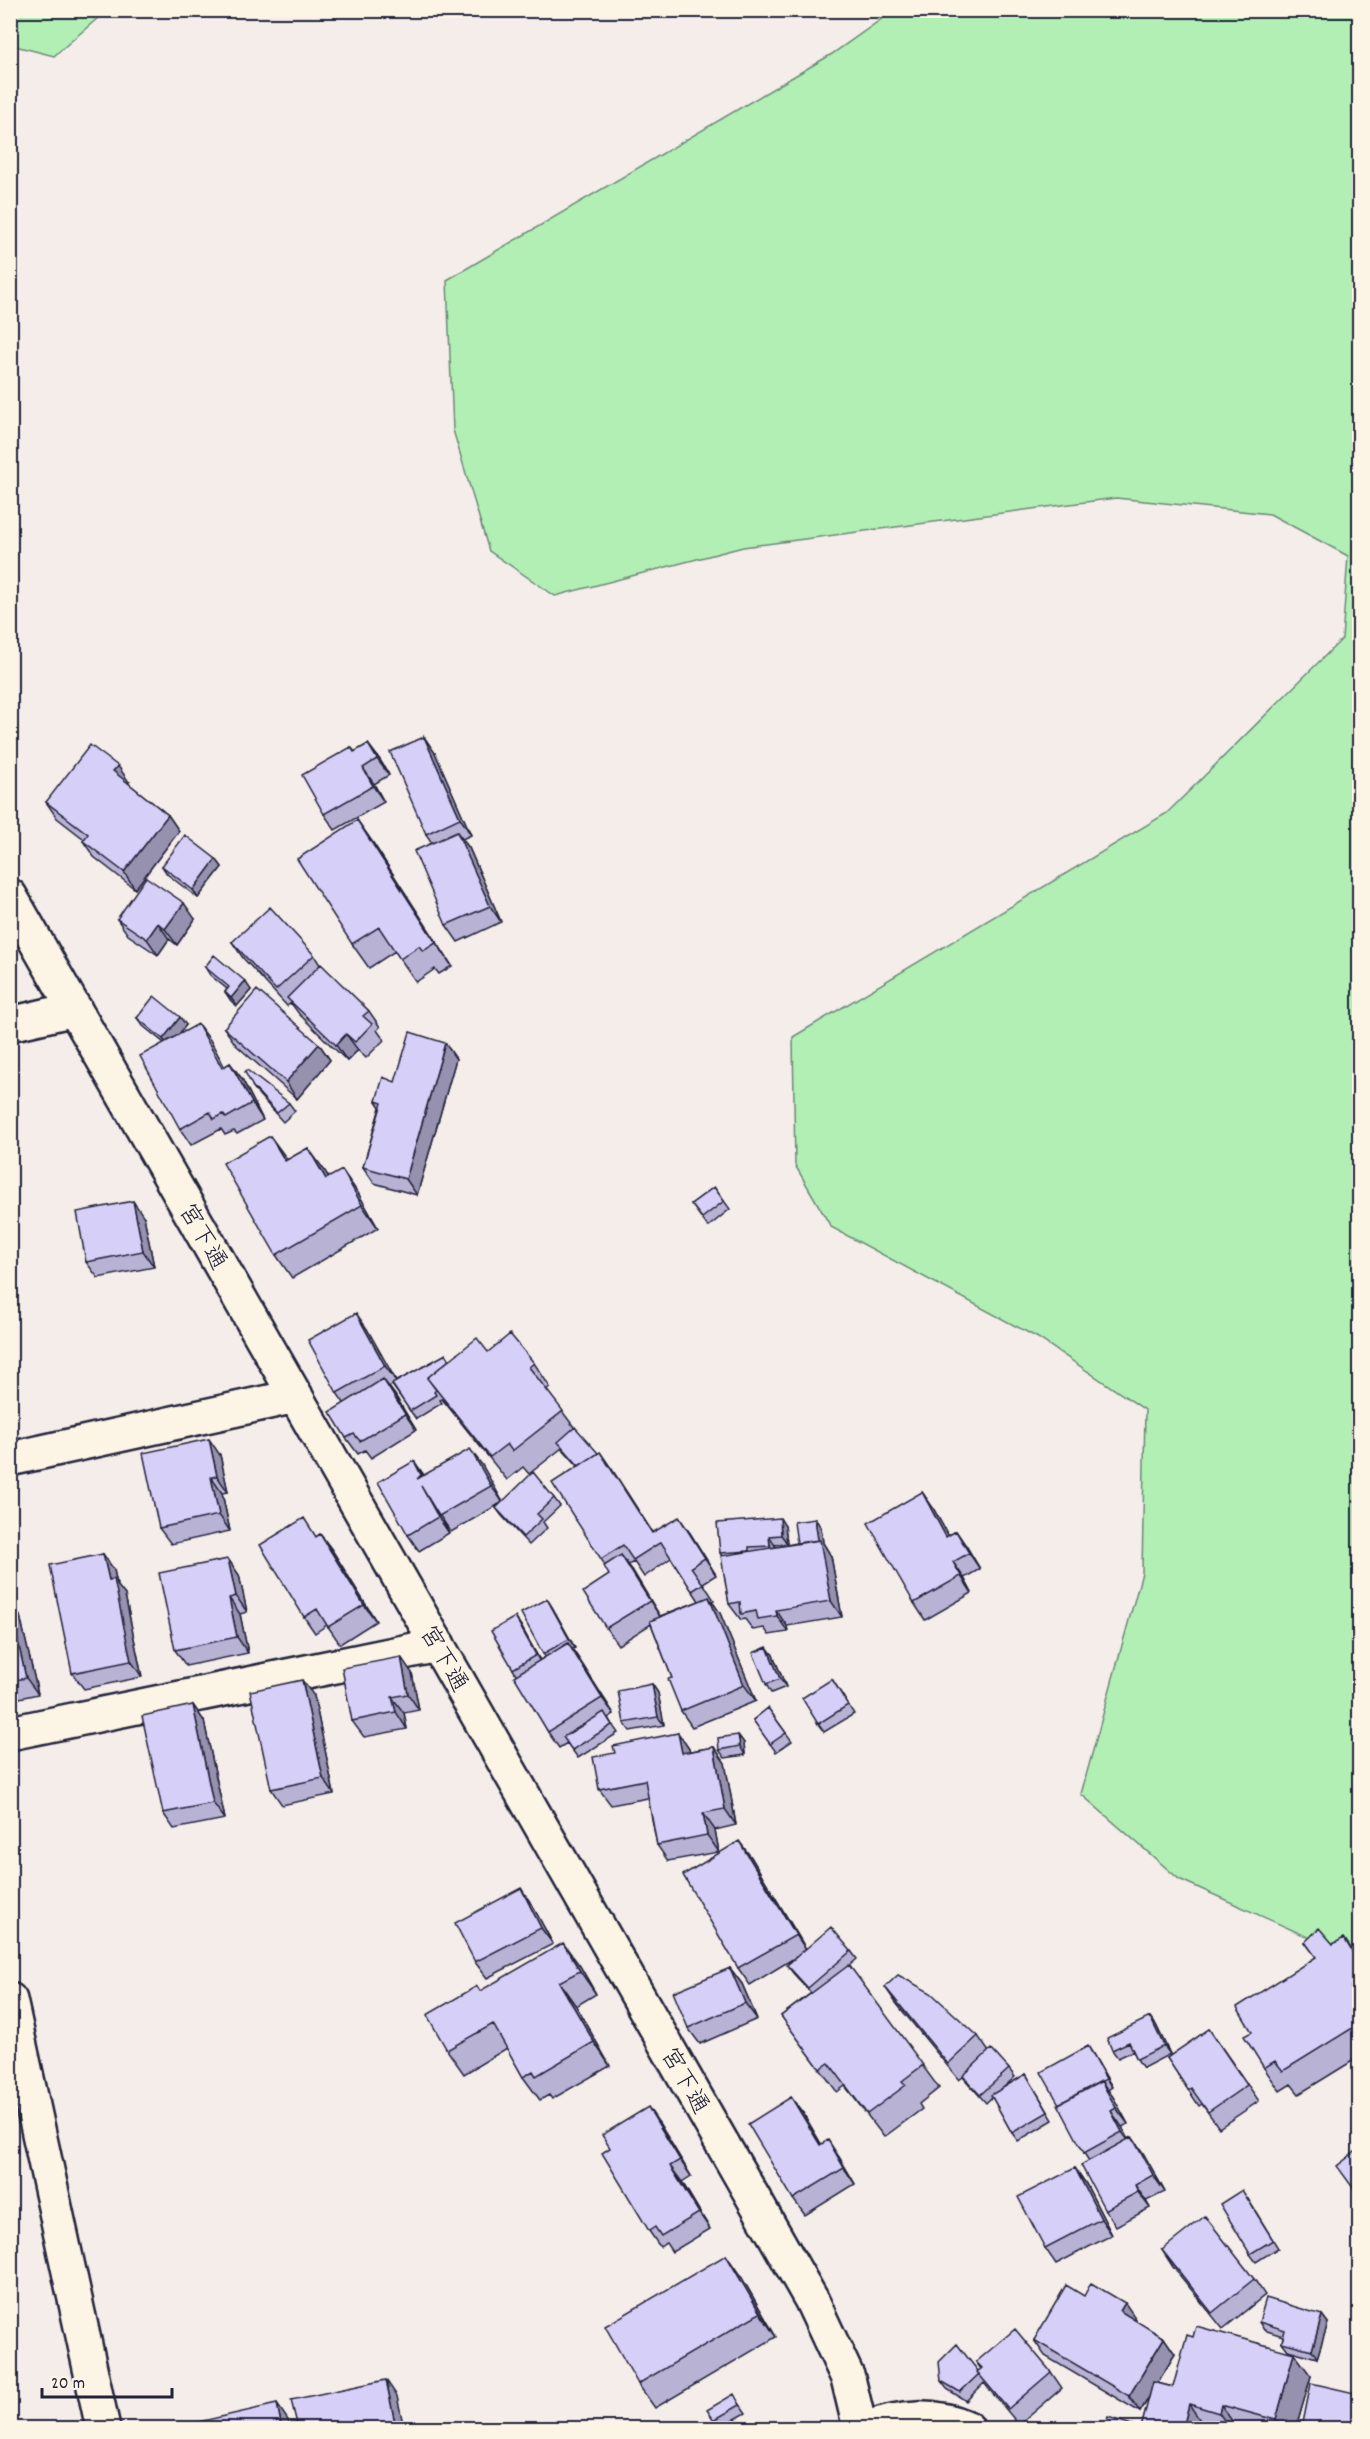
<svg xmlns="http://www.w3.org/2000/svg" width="1370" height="2439" font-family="Dekko,'Klee One',sans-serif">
  <rect width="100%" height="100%" fill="#f4ede9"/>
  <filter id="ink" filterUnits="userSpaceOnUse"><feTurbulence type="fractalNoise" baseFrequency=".0167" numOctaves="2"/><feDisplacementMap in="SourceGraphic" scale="12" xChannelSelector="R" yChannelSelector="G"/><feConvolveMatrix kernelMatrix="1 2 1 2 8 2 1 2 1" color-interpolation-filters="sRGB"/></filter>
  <g filter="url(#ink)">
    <!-- green -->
    <path fill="#b2efb4" stroke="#6a8878" stroke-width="1.5" d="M11 10H106V11L54 56 11 45Z
      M893 11H1359V1960L1179 1879 1081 1794 1142 1573 1145 1410 1038 1338 831 1227 795 1165 793 1037 1167 813 1342 639 1348 556 1270 514 1116 498 743 547 555 596 489 551 453 430 447 280 832 54Z"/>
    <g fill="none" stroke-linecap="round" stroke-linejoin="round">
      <defs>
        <path id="minor" d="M10 896 811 2299 848 2378 860 2428
          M10 1024 75 1009
          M10 1459 296 1396
          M10 1733 438 1645
          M10 2000 103 2428
          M867 2428C902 2416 933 2413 967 2428"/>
      </defs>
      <!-- minor casing -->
      <use href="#minor" stroke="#22223b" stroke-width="38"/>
      <!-- minor -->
      <use href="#minor" stroke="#fcf5e5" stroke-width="33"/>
    </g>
    <!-- wall -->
    <path fill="#b8b2d5" stroke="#22223b" stroke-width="1.5" fill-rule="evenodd" d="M424 737 435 753 471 835 462 839 469 848 501 922 458 942 446 925 432 843 426 834Z
      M368 744 380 760 389 775 374 784 384 802 335 830 324 814 351 747 355 752Z
      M129 782 128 783 168 815 179 831 135 889 94 857 83 841 84 839 57 818 46 802Z
      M357 820 373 843 452 966 439 974 435 969 416 982 395 951 369 968 352 944Z
      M216 859 222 867 198 898 167 874 162 866Z
      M117 919H195L177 945 169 939 158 955 128 935Z
      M232 942 314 955 320 965 369 1011 380 1027 377 1030 384 1040 366 1058 358 1050 347 1061 299 1014 291 1003 287 1006 243 958Z
      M205 967 251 990 237 1006 231 1001 225 992 227 989 210 975Z
      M137 1018 186 1025 177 1036 210 1040 224 1067 230 1063 242 1079 263 1120 237 1134 234 1131 225 1135 221 1129 191 1145 180 1129 164 1043 143 1026Z
      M224 1028 319 1044 330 1060 297 1099 236 1045Z
      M445 1043 456 1059 417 1195 374 1183 363 1167 380 1107 376 1101 395 1082Z
      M253 1087 289 1103 295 1111 283 1122 259 1095Z
      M308 1148 328 1178 358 1193 378 1228 292 1278 276 1255 287 1160Z
      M714 1187 730 1209 708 1227 691 1204Z
      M144 1217 154 1267 98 1278 86 1262Z
      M367 1329 396 1382 446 1354 450 1360 488 1352 534 1363 550 1387 546 1390 574 1427 611 1468 653 1533H690L716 1575 703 1583 714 1600 712 1601 720 1613 756 1701 692 1727 681 1711 672 1678 651 1624 618 1645 606 1628 609 1575 605 1565 601 1559 578 1466 562 1448 529 1474 523 1467 507 1480 442 1399 440 1400 442 1403 416 1419 392 1385 389 1387 416 1430 371 1458 365 1450 358 1454 346 1438 344 1403 337 1393ZM671 1558 699 1601 660 1616 628 1565 634 1562 644 1577Z
      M220 1455 228 1492 222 1493 230 1531 171 1544 159 1528Z
      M414 1461 424 1475 482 1465 502 1502 554 1498 560 1506 543 1522 547 1528 529 1545 502 1516 496 1508 501 1503 451 1532 442 1519 449 1533 419 1551 408 1535Z
      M922 1492 933 1508 948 1536 956 1531 980 1569 964 1578 972 1593 925 1620 914 1603Z
      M815 1519 821 1527 823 1543 831 1556 842 1617 787 1626 788 1632 769 1635 764 1628 753 1630 745 1619 741 1620 729 1604 722 1556 720 1553 785 1526 787 1543 775 1545V1547L797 1543Z
      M320 1534 332 1550 376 1621 340 1644 327 1625 315 1633 304 1617 317 1536Z
      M103 1554 114 1570 117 1585 125 1595 142 1677 84 1689 72 1673Z
      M228 1559 239 1575 247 1612 240 1614 248 1653 186 1666 175 1650Z
      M10 1579 15 1599 10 1600Z
      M547 1599 552 1607 575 1648 572 1649 614 1714 608 1718 618 1733 578 1758 567 1743 559 1748 548 1732 513 1669 521 1626 540 1660 546 1657 543 1654Z
      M10 1602 20 1616 38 1694 10 1700Z
      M773 1655 786 1687 771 1693 766 1684Z
      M412 1673 419 1710 404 1713 407 1729 364 1737 352 1721Z
      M832 1679 854 1714 824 1732 818 1724Z
      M652 1684 658 1693 664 1725 630 1731 624 1723Z
      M314 1696 334 1794 282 1805 271 1789Z
      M193 1705 204 1721 225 1819 174 1829 163 1813Z
      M768 1708 792 1741 776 1752 753 1720Z
      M678 1733 689 1749 690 1751 714 1747 725 1763 736 1825 715 1830 719 1852 668 1861 657 1845 648 1798 611 1805 599 1789Z
      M738 1735 744 1743 745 1755 725 1758 719 1750Z
      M751 1857 806 1949 851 1951 857 1959 849 1966 939 2088 919 2104 922 2109 884 2137 845 2086 837 2092 781 2016 811 1993 793 1973 787 1965 796 1957 750 1985 738 1968Z
      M532 1905 553 1944 487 1978 475 1962Z
      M1305 1942 1333 1944 1359 1960V2057L1299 2094 1291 2084 1280 2091 1264 2068 1252 2032 1316 1957Z
      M580 1966 596 1994 576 2006 610 2066 552 2099 549 2095 540 2100 523 2077 507 2048 464 2074 447 2050 480 1991Z
      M730 1968 742 1984 757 2019 700 2044 688 2028Z
      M885 1987 978 2036 989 2052 1009 2069 1015 2077 1003 2088 1026 2074 1053 2120 1018 2141 1012 2133 992 2097 986 2103 969 2084 963 2077 959 2080 896 2003Z
      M1156 2025 1170 2054 1143 2068 1137 2059 1133 2051 1118 2058 1112 2050Z
      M1209 2029 1259 2101 1219 2128 1202 2104 1199 2106 1167 2058Z
      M1093 2054 1112 2087 1108 2090 1113 2097 1128 2124 1122 2127 1128 2139 1132 2137 1143 2153 1165 2192 1146 2201 1150 2208 1116 2226 1105 2210 1089 2161 1084 2153Z
      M803 2113 821 2144 839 2157 855 2184 805 2215 793 2199Z
      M659 2123 691 2176 682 2182 710 2229 672 2252 666 2243 660 2247 649 2231Z
      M1075 2168 1086 2184 1112 2235 1056 2264 1045 2248Z
      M1248 2199 1278 2248 1256 2262 1250 2254Z
      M1162 2250 1254 2279 1265 2295 1223 2329 1173 2267Z
      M742 2278 776 2337 655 2408 638 2384Z
      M1084 2296 1136 2319 1135 2321 1164 2338 1175 2354 1157 2383 1173 2387 1311 2376 1296 2428H1141L1150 2396 1140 2412 1045 2356 1034 2340Z
      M1322 2315 1328 2323 1317 2358 1288 2350 1282 2342 1283 2336 1264 2330 1259 2322Z
      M976 2362 1051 2372 1062 2388 1019 2425 984 2383 966 2401 947 2389 941 2381 978 2371 981 2369Z
      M739 2403 746 2413 719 2428 714 2420Z"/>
    <!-- shaded-wall -->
    <path fill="#9691ae" stroke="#22223b" stroke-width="1.5" d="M424 737 435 753 471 835 460 818Z
      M368 744 380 760 389 775 377 759Z
      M118 766 129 782 125 787 113 771Z
      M363 768 374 784 384 802 373 786Z
      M168 815 179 831 135 889 124 872Z
      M357 820 373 843 452 966 436 943Z
      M457 832 469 848 501 922 490 906Z
      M216 859 222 867 198 898 193 890Z
      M184 903 195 919 177 945 165 929Z
      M158 923 169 939 158 955 147 939Z
      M245 981 251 990 237 1006 231 998Z
      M180 1017 186 1025 169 1047 163 1039Z
      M198 1024 210 1040 234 1084 222 1068Z
      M346 1034 358 1050 347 1061 336 1045Z
      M445 1043 456 1059 417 1195 406 1179Z
      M319 1044 330 1060 297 1099 286 1082Z
      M230 1063 242 1079 263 1120 252 1103Z
      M270 1136 287 1159 301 1185 285 1161Z
      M308 1148 325 1171 343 1202 326 1179Z
      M342 1170 358 1193 378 1228 362 1205Z
      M133 1201 144 1217 154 1267 143 1251Z
      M356 1313 367 1329 397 1382 385 1366Z
      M383 1379 395 1395 416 1430 405 1414Z
      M209 1439 220 1455 228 1492 217 1476Z
      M470 1449 482 1465 503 1502 491 1486Z
      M600 1452 611 1468 659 1543 652 1533Z
      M414 1461 425 1478 432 1491 421 1475Z
      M211 1477 222 1493 230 1531 219 1515Z
      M421 1486 442 1519 449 1533 438 1517Z
      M922 1492 933 1508 958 1553 946 1537Z
      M679 1517 690 1533 716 1575 705 1558Z
      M780 1518 785 1526 787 1543 781 1535Z
      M815 1519 821 1527 823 1543 831 1556 842 1617 831 1601 818 1540Z
      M956 1531 967 1547 980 1569 969 1553Z
      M320 1534 332 1550 376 1621 364 1605Z
      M769 1536 775 1545 776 1554 770 1546Z
      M103 1554 114 1570 117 1585 125 1595 142 1677 131 1661 109 1580Z
      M621 1555 633 1571 661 1618 650 1601Z
      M228 1559 239 1575 247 1612 236 1596Z
      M953 1562 964 1578 972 1593 961 1576Z
      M10 1579 15 1599 10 1593Z
      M709 1597 720 1613 756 1701 744 1685Z
      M229 1598 240 1614 248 1653 237 1637Z
      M547 1599 552 1607 575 1648 569 1639Z
      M10 1602 20 1616 38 1694 26 1678 10 1606Z
      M776 1610 787 1626 788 1632 777 1616Z
      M515 1617 521 1626 541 1664 536 1655Z
      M568 1643 579 1659 614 1714 602 1698Z
      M767 1647 773 1655 786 1687 780 1679Z
      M401 1657 412 1673 419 1710 408 1694Z
      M302 1680 314 1696 334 1794 323 1778Z
      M652 1684 658 1693 664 1725 658 1717Z
      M392 1697 404 1713 407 1729 396 1712Z
      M193 1705 204 1721 225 1819 213 1803Z
      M678 1733 689 1749 693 1769 682 1753Z
      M738 1735 744 1743 745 1755 740 1746Z
      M714 1747 725 1763 736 1825 725 1809Z
      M703 1813 715 1830 719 1852 707 1835Z
      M739 1841 751 1857 807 1951 796 1935Z
      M521 1888 532 1905 553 1944 541 1928Z
      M1344 1938 1359 1960V1963Z
      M563 1943 580 1966 596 1994 580 1971Z
      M730 1968 742 1984 757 2019 745 2003Z
      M559 1982 576 2006 610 2066 594 2042Z
      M1150 2017 1156 2025 1170 2054 1164 2046Z
      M1088 2046 1093 2054 1112 2087 1106 2079Z
      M1101 2081 1113 2097 1128 2124 1116 2108Z
      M791 2097 803 2113 831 2161 820 2145Z
      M648 2107 659 2123 691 2176 680 2160Z
      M1111 2111 1122 2127 1134 2148 1122 2132Z
      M1132 2137 1143 2153 1165 2192 1153 2175Z
      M828 2140 839 2157 855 2184 844 2168Z
      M670 2166 682 2182 710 2229 699 2213Z
      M1075 2168 1086 2184 1112 2235 1101 2219Z
      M1135 2185 1146 2201 1150 2208 1138 2192Z
      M726 2255 742 2278 776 2337 760 2313Z
      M1125 2303 1136 2319 1131 2328 1120 2311Z
      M1322 2315 1328 2323 1317 2358 1312 2350Z
      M1164 2338 1175 2354 1140 2412 1129 2396Z
      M1294 2353 1311 2376 1296 2428H1282L1276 2420Z
      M386 2380 397 2396 404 2428H396Z
      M277 2404 288 2420 290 2428H282Z
      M1189 2404 1205 2428H1183Z
      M1221 2405 1237 2428H1230L1219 2413Z"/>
    <!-- building -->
    <path fill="#d6cff8" stroke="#22223b" stroke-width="1.5" d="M424 737 460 818 426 834 390 752Z
      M368 744 377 759 363 768 373 786 324 814 302 775 351 747 354 752Z
      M90 745 118 766 113 771 168 815 124 872 83 841 88 834 46 802Z
      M357 820 436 943 423 951 419 946 400 959 379 927 352 944 297 859Z
      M457 832 490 906 446 925 414 851Z
      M185 835 216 859 193 890 162 866Z
      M146 877 184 903 165 929 158 923 147 939 117 919Z
      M270 907 314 955 276 990 232 942Z
      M214 955 245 981 231 998 225 992 229 987 205 967Z
      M321 964 369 1011 363 1016 372 1024 355 1042 346 1034 336 1045 287 998Z
      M257 990 319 1044 286 1082 224 1028Z
      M154 996 180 1017 163 1039 137 1018Z
      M198 1024 222 1068 230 1063 252 1103 226 1118 223 1114 214 1119 210 1112 180 1129 140 1056Z
      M410 1032 445 1043 406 1179 363 1167 382 1103 376 1101 383 1077 395 1082Z
      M247 1070 289 1103 277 1113 253 1087 245 1072Z
      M270 1136 285 1161 308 1148 326 1179 342 1170 362 1205 276 1255 223 1163Z
      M714 1187 724 1201 702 1218 691 1204Z
      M133 1201 143 1251 86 1262 77 1212Z
      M356 1313 385 1366 337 1393 308 1340Z
      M510 1334 534 1363 529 1367 563 1411 512 1451 507 1444 490 1457 427 1378 477 1338 488 1352Z
      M446 1354 449 1360 427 1378 436 1390 434 1392 436 1395 410 1411 392 1384Z
      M383 1379 405 1414 360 1441 354 1434 346 1438 330 1412Z
      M575 1427 598 1453 579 1466 558 1442Z
      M209 1439 217 1476 211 1477 219 1515 159 1528 143 1453Z
      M470 1449 491 1486 439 1516 421 1486 438 1517 408 1535 378 1482 414 1461 421 1475 417 1479Z
      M600 1452 652 1533 679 1517 705 1558 691 1567 703 1584 692 1591 661 1542 633 1560 623 1545 601 1559 552 1483Z
      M533 1472 554 1498 537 1514 542 1519 523 1537 496 1508Z
      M922 1492 946 1537 956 1531 969 1553 953 1562 961 1576 914 1603 868 1523Z
      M304 1518 316 1537 320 1534 364 1605 328 1627 317 1609 304 1617 260 1545Z
      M780 1518 781 1535 769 1536 770 1546 749 1547V1551L720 1553 717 1523Z
      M815 1519 818 1540 797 1543 794 1522Z
      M820 1540 831 1601 776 1610 777 1616 758 1619 756 1611 741 1614 740 1602 729 1604 721 1556Z
      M103 1554 109 1580 114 1579 131 1661 72 1673 50 1565Z
      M621 1555 650 1601 606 1628 583 1592 609 1575 604 1566Z
      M228 1559 236 1596 229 1598 237 1637 175 1650 159 1573Z
      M709 1597 744 1685 681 1711 668 1679 672 1678 650 1621Z
      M547 1599 569 1639 543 1654 521 1613Z
      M10 1606 26 1678 10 1681Z
      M515 1617 536 1655 513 1669 491 1631Z
      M568 1643 602 1698 548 1732 514 1676Z
      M767 1647 780 1679 766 1684 753 1653Z
      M401 1657 408 1694 392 1697 396 1712 352 1721 342 1668Z
      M832 1679 848 1705 818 1724 802 1698Z
      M302 1680 323 1778 271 1789 250 1691Z
      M652 1684 658 1717 624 1723 618 1691Z
      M193 1705 213 1803 163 1813 142 1716Z
      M768 1708 786 1733 770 1744 753 1720Z
      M604 1712 612 1725 572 1750 563 1737Z
      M678 1733 682 1753 714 1747 725 1809 703 1813 707 1835 657 1845 645 1780 599 1789 593 1757 615 1753 613 1746Z
      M738 1735 740 1746 719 1750 718 1738Z
      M739 1841 796 1935 738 1968 683 1875Z
      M521 1888 541 1928 475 1962 455 1923Z
      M831 1927 851 1951 808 1988 787 1965Z
      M1319 1928 1333 1944 1344 1938 1359 1963V1982L1351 1987 1359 2002V2024L1283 2071 1275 2061 1264 2068 1244 2036 1252 2032 1237 2007 1316 1957 1305 1942Z
      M563 1943 580 1971 559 1982 594 2042 536 2076 533 2071 523 2077 493 2024 447 2050 427 2015 477 1986 480 1991Z
      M849 1965 923 2065 902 2081 906 2085 867 2114 829 2063 820 2069 781 2016Z
      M730 1968 745 2003 688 2028 673 1992Z
      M898 1975 931 1993 978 2036 948 2064 885 1987Z
      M1150 2017 1164 2046 1137 2059 1129 2042 1112 2050 1107 2038Z
      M1209 2029 1247 2085 1208 2112 1191 2088 1188 2090 1167 2058Z
      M1088 2046 1106 2079 1059 2104 1041 2072Z
      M991 2049 1009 2069 980 2095 963 2076Z
      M1026 2074 1048 2112 1012 2133 991 2095Z
      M1101 2081 1116 2108 1111 2111 1122 2132 1084 2153 1058 2104Z
      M791 2097 820 2145 828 2140 844 2168 793 2199 748 2124Z
      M648 2107 680 2160 670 2166 699 2213 661 2236 655 2227 649 2231 602 2153 610 2148 602 2135Z
      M1132 2137 1153 2175 1135 2185 1138 2192 1105 2210 1081 2165Z
      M1359 2149V2196L1337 2166Z
      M1075 2168 1101 2219 1045 2248 1018 2197Z
      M1242 2190 1273 2240 1250 2254 1220 2204Z
      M1205 2216 1254 2279 1212 2313 1162 2250Z
      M726 2255 760 2313 638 2384 605 2326Z
      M1091 2283 1125 2303 1120 2311 1164 2338 1129 2396 1034 2340 1066 2285 1084 2296Z
      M1266 2298 1322 2315 1312 2350 1282 2342 1285 2330 1259 2322Z
      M1196 2326 1294 2353 1276 2420 1221 2405 1219 2413 1189 2404 1183 2428H1141L1153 2382 1173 2387 1187 2335 1193 2337Z
      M1015 2329 1051 2372 1008 2409 977 2372 982 2368 976 2362Z
      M957 2344 978 2371 977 2372 979 2374 960 2392 941 2381 939 2362Z
      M386 2380 396 2428H298L291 2400Z
      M1311 2383 1359 2394V2428H1302Z
      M734 2394 740 2405 714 2420 707 2410Z
      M277 2404 282 2428H186L185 2425Z
      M1108 2417 1138 2427 1137 2428H1104Z"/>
  </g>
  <g text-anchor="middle" stroke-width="6" stroke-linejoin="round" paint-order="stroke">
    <!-- street labels -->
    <g font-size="24" fill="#22223b" stroke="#fcf5e5">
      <text transform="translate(204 1236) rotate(60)" y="8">宮下通</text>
      <text transform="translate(445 1658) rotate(60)" y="8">宮下通</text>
      <text transform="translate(686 2080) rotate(60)" y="8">宮下通</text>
    </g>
  </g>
  <!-- margin -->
  <rect width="1370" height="2439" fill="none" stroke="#fcf5e5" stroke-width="36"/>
  <rect x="18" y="18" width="1334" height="2403" fill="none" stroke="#22223b" stroke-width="2" filter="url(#ink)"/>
  <!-- scale -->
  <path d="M42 2388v9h130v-9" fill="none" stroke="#22223b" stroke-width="3"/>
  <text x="51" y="2388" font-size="18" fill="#22223b" stroke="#fcf5e5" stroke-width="4.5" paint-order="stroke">20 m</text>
</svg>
